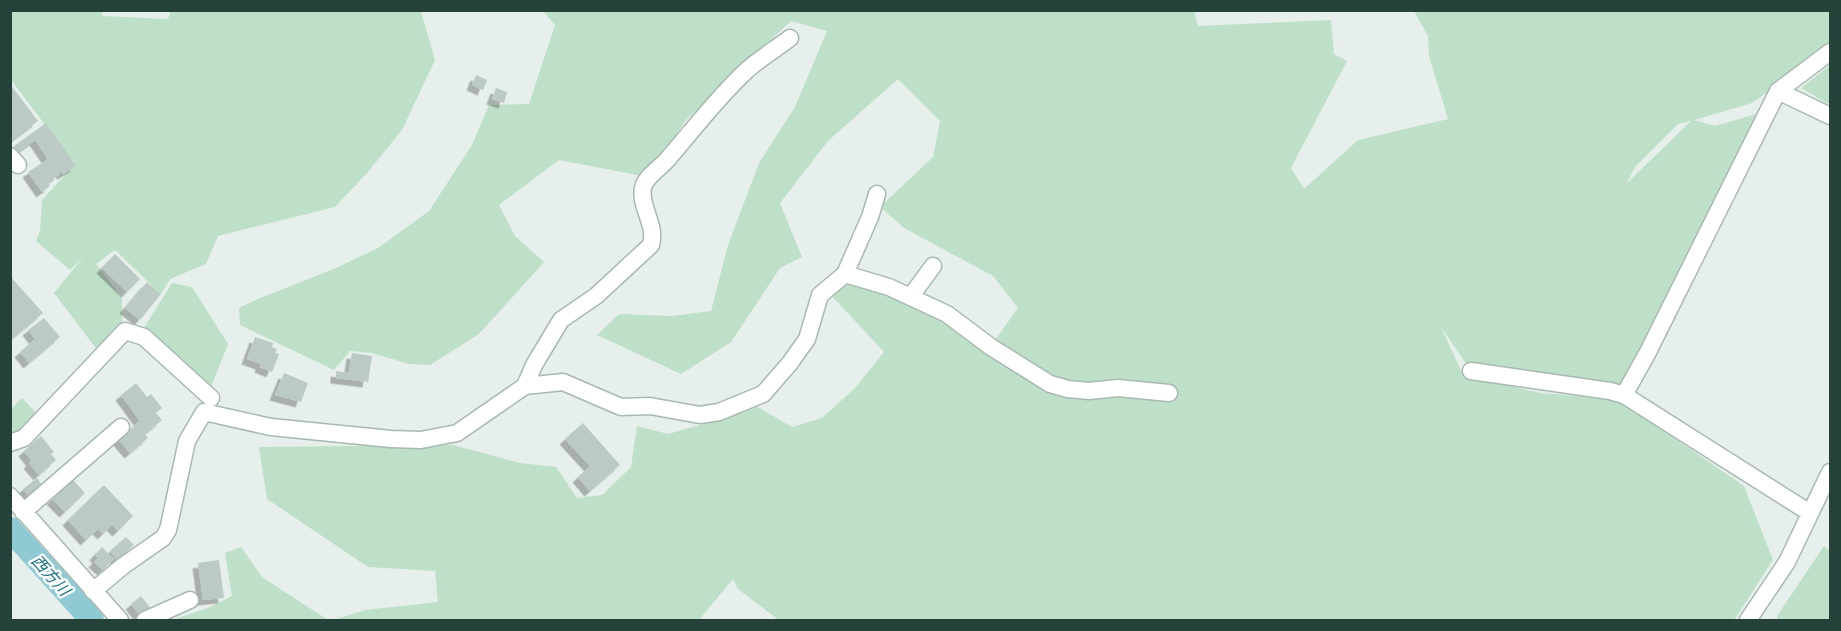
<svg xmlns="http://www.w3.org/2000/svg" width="1841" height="631" font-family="'Noto Sans','Noto Sans JP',sans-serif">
  <defs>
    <filter id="shadow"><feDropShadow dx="-5.5" dy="5.5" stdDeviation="0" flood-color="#0004"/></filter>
  </defs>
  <rect width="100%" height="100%" fill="#e6efeb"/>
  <!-- green -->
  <path fill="#bfe0c8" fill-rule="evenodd" d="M11 10 101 11 103 16 168 19 171 10 421 11 435 60 402 130 367 173 335 207 218 236 206 264 170 279 161 294 115 250 96 264 122 298V328L98 351 54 293 84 256 70 270 36 241 40 231 42 200 75 164 11 80Z
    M1194 10 1198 26 1331 20 1334 54 1347 61 1291 168 1304 189 1358 140 1448 119 1429 56 1428 36 1414 11H1830V49L1752 103 1694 120 1715 126 1756 114 1622 384 1471 371 1441 327 1463 375 1540 393 1617 399 1744 486 1773 560 1734 620H779L738 589 733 579 699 620H333L365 610 438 602 435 571 368 567 267 499 259 447 453 445 520 463 556 467 577 498 602 495 631 467 637 426 668 434 707 423 756 406 792 427 822 418 855 388 884 352 830 294 835 288 854 283 901 300 995 340 1018 308 993 276 904 228 880 207 933 157 940 121 898 79 828 141 780 203 802 257 780 268 731 342 681 374 597 335 619 314 672 316 711 311 728 245 759 163 795 107 827 31 791 21 685 121 647 180 637 175 559 160 499 205 515 236 544 262 479 334 430 365 409 364 372 353 350 351 334 370 240 325 239 308 258 299 336 268 378 248 429 211 472 145 489 105 529 104 555 25 543 11ZM1691 121 1626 184 1635 167 1678 124Z
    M1830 65V105L1801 88Z
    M172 283 192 287 228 344 209 392 142 331Z
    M22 398 38 415 11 439V409Z
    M1824 546 1830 552V620H1778L1777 616Z
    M241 547 262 577 328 620H172L208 608 232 596 225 553Z"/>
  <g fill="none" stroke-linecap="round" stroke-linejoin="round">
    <!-- river -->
    <path stroke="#8ec9d4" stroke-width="24" d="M10 529 92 620"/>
  </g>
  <!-- building -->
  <path fill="#bbcac4" filter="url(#shadow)" d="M476 75 487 80 483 90 472 85Z
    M10 84 38 121 10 142V122L13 120 10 117Z
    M496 88 507 92 504 103 492 99Z
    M46 123 76 166 63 174 60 171 58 173 60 174 48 183 50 186 42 192 28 172 48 159 35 140 18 152 14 146Z
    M115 254 140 279 127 292 102 268Z
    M10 276 43 313 10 340Z
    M147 282 161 294 140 320 125 308Z
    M44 318 60 337 29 363 20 352 35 339 28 330Z
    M255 337 273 343 272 347 277 349 275 353 279 354 272 372 260 367 261 364 247 359Z
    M352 353 372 356 368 382 336 378V371L349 373Z
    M284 373 308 383 301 402 275 395Z
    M136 383 147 397 151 394 162 408 156 413 162 420 145 434 148 438 130 453 118 439 140 421 121 395Z
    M583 423 620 465 590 491 578 477 590 466 565 439Z
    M41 436 54 452 51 454 56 460 39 475 29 463 32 461 24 451Z
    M37 478 44 488 31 499 23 489Z
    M73 480 85 493 65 512 52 499Z
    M104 485 133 516 118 531 112 525 103 534 98 529 86 540 68 520Z
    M126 537 134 545 117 560 110 551Z
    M102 547 114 559 103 570 94 562 98 558 95 555Z
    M219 560 224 598 203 600 198 563Z
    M141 596 152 610 142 618 131 604Z"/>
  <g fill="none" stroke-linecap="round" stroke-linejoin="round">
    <defs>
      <path id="minor" d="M1778 91 1830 52
        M10 156 18 165
        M845 274 870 217 877 194
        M911 296 933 266
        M1471 371 1610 391 1624 395 1810 513
        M525 386 534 365 561 320 596 296 651 245C657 225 639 206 643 188 645 177 660 168 667 160 693 130 717 98 746 71 759 59 776 49 790 38
        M1624 395 1647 354 1778 91 1830 116
        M10 443 24 438 125 331 144 337 211 398
        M10 496 120 620
        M23 512 121 427
        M93 591 123 566 163 538 168 530 187 441 204 412 271 427 391 439 421 440 457 433 525 386 563 382 621 407 650 406 700 415 719 412 763 394 790 363 807 339 820 295 845 274 889 287 947 314 991 347 1050 384 1068 389 1089 391 1118 388 1169 393
        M145 620 190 600
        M1748 620 1787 562 1830 472"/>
    </defs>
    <!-- minor casing -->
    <use href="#minor" stroke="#a8b8b2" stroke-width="19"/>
    <!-- minor -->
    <use href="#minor" stroke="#fff" stroke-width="16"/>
  </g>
  <g text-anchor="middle" stroke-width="5" stroke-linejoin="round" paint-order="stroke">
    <!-- water labels -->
    <g font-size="16" font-style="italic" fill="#1c6f80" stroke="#f7fbf9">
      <text transform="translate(51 575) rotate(48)" y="6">西方川</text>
    </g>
  </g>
  <!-- border -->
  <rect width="1841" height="631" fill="none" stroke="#24423a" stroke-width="24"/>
</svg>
